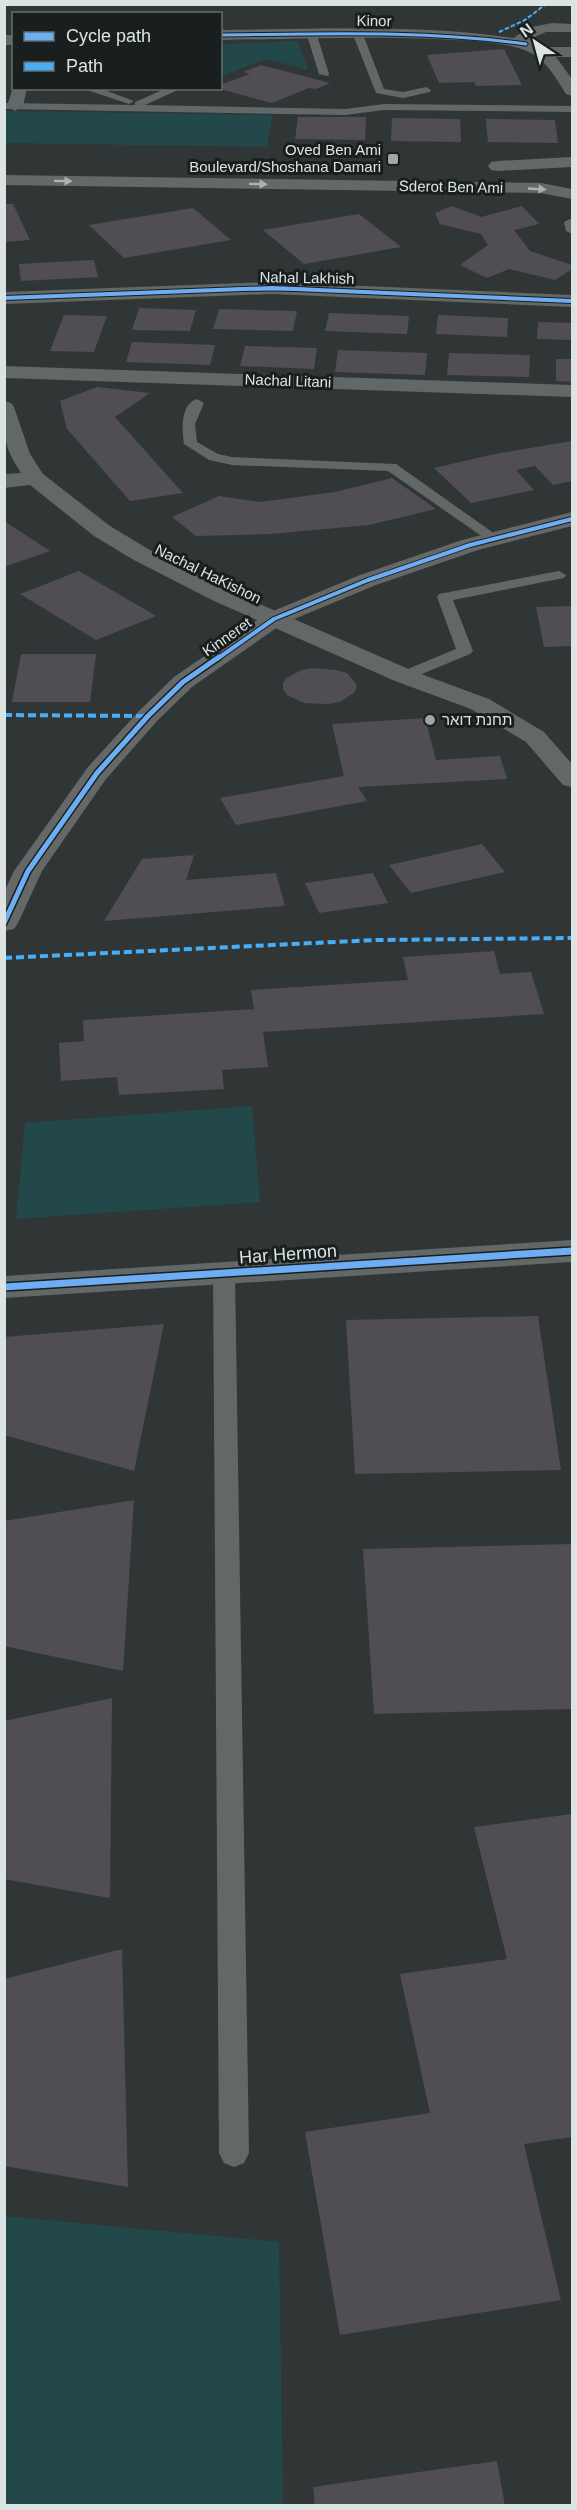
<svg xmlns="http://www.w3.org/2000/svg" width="577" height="2510" font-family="Helvetica,Heebo,sans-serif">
  <rect width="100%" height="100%" fill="#303636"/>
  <!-- green -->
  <path fill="#22484a" d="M298 41 308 70 267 59 221 76V44Z
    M5 111 272 115 267 147 5 143Z
    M252 1106 260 1202 16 1219 25 1123Z
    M4 2216 279 2242 283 2505H5Z"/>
  <!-- building -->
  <path fill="#504e53" d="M504 49 522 85 476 86 474 82 439 83 427 55Z
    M261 65 330 83 316 89 309 88 272 103 220 89V85L250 74 243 72Z
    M298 117H366L365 140 295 139Z
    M392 118 460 119 461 142 391 141Z
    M486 119 555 120 558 143 488 142Z
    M4 204H13L30 240 4 242Z
    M452 206 481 217 522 206 539 224 514 230 530 251 572 265V269L555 280 509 269 487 278 460 265 488 245 481 234 440 224 435 213Z
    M193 208 231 240 124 258 89 225Z
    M359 214 401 247 304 264 263 230Z
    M94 260 98 277 21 281 19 264Z
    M139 308 196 310 190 331 132 330Z
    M219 309 297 311 293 331 213 329Z
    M329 313 409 316 407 334 325 331Z
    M64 315 107 316 94 352 50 351Z
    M438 315 508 318 507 337 436 334Z
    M538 322 572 323V340L537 339Z
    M132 342 215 345 210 365 126 362Z
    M245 346 317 348 314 369 240 366Z
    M338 350 427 353 425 375 335 372Z
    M449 353 530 355 529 377 447 375Z
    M556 359H572V382L556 381Z
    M97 387 150 393 115 417 183 493 130 501 67 429 60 401Z
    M572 441V481L553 485 535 466 516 470 534 490 471 503 434 468 495 454Z
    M392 478 436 509 369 525 271 534 196 536 172 517 219 496 260 502 335 492Z
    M4 521 50 551 4 567Z
    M79 571 156 616 96 640 20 594Z
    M572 606V646L544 647 536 607Z
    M21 654H96L90 702H12Z
    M312 668 336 670 347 673 357 685 355 692 340 702 328 704 304 703 287 695 283 690V684L286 678 302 670Z
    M425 718 436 760 500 756 507 779 358 787 367 801 236 825 220 798 344 776 332 724Z
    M482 844 505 872 411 893 389 865Z
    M194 855 186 880 276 873 285 906 104 921 142 859Z
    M373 873 388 903 319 913 305 883Z
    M494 951 500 974 531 972 544 1014 263 1032 268 1067 222 1070 224 1089 119 1095 117 1077 61 1081 59 1043 84 1041 83 1020 254 1009 251 990 408 980 403 957Z
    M538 1316 561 1470 355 1474 346 1320Z
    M164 1324 134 1471 4 1435V1337Z
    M134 1500 123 1671 4 1646V1521Z
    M572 1544V1709L374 1714 363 1549Z
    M112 1698 110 1898 4 1879V1721Z
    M572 1814V2137L524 2144 561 2300 340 2335 305 2132 430 2113 400 1974 507 1959 474 1827Z
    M122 1949 128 2187 4 2166V1979Z
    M497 2461 505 2506H315L313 2487Z"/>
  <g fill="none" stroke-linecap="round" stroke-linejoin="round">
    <!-- lane -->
    <path fill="#626767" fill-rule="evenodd" d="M311 29 316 32 329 74 328 76 319 74 306 32Z
      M357 29 362 32 384 89 403 92 426 87 431 90 430 92 403 98 376 93 352 32Z
      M81 88H99L134 101 129 104Z
      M167 88H182L145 105 345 109 384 104 572 106V112L384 110 345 115 4 109V103L135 105V102Z
      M570 219H572V234L566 231 564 222Z
      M197 399 204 403 195 424 197 442 218 454 232 457 396 464 502 539 495 543 490 542 388 471 232 465 209 460 184 444C182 431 180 404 197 399Z
      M559 571 566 575 564 578 453 600 473 651 470 654 410 679H398L396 676 398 673 456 649 437 597 439 594Z
      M224 1266 231 1268 235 1273 249 2153 244 2163 234 2167 224 2163 219 2153 213 1273 217 1268Z"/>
    <!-- street -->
    <path fill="#626767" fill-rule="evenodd" d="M552 23 572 24V32H546L530 39 544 47H572V57H556L572 79V96L566 94C556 79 548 62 531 53 504 40 467 41 437 39 365 36 292 39 220 40V30C319 29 417 24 514 38L527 28Z
      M4 35H14V45H4Z
      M14 85V88H27L23 106 15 111 7 106Z
      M272 282 572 295V307L272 294 4 304V292Z
      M4 366 572 385V397L4 378Z
      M4 401 11 403 14 407 30 454 43 474 110 526 148 549 230 591 413 671 489 699 544 732 572 764V787L563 785 526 742 471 709 395 681 214 601 132 559 94 536 30 485 4 488V474L21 473C2 444 4 434 4 401Z
      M572 1240V1262L4 1298V1276Z"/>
    <!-- secondary -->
    <path fill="#666868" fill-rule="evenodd" d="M572 157V167L497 171 491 170 488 166 491 162 497 161Z
      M4 175 541 183 572 189V199L541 193 4 185Z
      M572 512V526L478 550 376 585 282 624 192 687 157 721 106 779 42 871 18 923 14 929 4 931V892L14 871 88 767 139 711 174 677 266 614 360 575 462 540Z"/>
    <!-- quiet-far1 -->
    <path stroke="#49aef6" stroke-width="2" stroke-dasharray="4.5 2" stroke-linecap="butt" d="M499 32 525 20 546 4"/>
    <!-- quiet -->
    <path stroke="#49aef6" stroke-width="4" stroke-dasharray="8 4" stroke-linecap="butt" d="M4 715 148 716
      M4 958 376 940 572 938"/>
    <defs>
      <path id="cycleway-far3" d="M220 35C322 34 424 30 526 44
        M235 289H304"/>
      <path id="cycleway-far2" d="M4 298 272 288 572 301
        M217 659 274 619 368 580 470 545 572 519"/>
      <path id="cycleway-far1" d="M4 923 28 871 97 773 148 716 183 682 219 657"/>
      <path id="cycleway" d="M4 1287 572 1251"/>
    </defs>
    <!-- cycleway-far3 casing -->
    <use href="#cycleway-far3" stroke="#191f1f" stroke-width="5"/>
    <!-- cycleway-far2 casing -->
    <use href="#cycleway-far2" stroke="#191f1f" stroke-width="6"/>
    <!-- cycleway-far1 casing -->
    <use href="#cycleway-far1" stroke="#191f1f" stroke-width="8"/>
    <!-- cycleway casing -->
    <use href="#cycleway" stroke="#191f1f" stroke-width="10"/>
    <!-- cycleway-far3 -->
    <use href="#cycleway-far3" stroke="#6dadf4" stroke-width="3"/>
    <!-- cycleway-far2 -->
    <use href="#cycleway-far2" stroke="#6dadf4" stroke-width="4"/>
    <!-- cycleway-far1 -->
    <use href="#cycleway-far1" stroke="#6dadf4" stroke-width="5"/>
    <!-- cycleway -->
    <use href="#cycleway" stroke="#6dadf4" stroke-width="7"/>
  </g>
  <!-- one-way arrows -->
  <defs><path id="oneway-solid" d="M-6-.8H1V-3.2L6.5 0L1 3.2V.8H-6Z" transform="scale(1.5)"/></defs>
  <g fill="#acb2b2">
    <use href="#oneway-solid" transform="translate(63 181) rotate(1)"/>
    <use href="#oneway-solid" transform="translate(258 184) rotate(1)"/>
    <use href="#oneway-solid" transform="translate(537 189) rotate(3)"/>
  </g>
  <!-- markers -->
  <g fill="#9fa6a6" stroke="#191f1f" stroke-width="2">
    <rect x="387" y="153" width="12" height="12" rx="3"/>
    <circle cx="430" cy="720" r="6"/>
  </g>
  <g text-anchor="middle" stroke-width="6" stroke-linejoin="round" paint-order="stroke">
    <!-- far-street labels -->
    <g font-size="15" fill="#dbe3e3" stroke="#191f1f">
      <text transform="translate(374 21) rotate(1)" y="5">Kinor</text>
      <text transform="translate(451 187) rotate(1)" y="5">Sderot Ben Ami</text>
      <text transform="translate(307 278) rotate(1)" y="5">Nahal Lakhish</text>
      <text transform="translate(288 381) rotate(2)" y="5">Nachal Litani</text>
      <text transform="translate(208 574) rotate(26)" y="5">Nachal HaKishon</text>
      <text transform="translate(227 637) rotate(-35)" y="5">Kinneret</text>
    </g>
    <!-- far-poi labels -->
    <g font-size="15" fill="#dbe3e3" stroke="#191f1f" text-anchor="end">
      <text x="381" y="155">Oved Ben Ami<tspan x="381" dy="17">Boulevard/Shoshana Damari</tspan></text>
      <text x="442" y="725" text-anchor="start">תחנת דואר</text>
    </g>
    <!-- street labels -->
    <g font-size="18" fill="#dbe3e3" stroke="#191f1f">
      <text transform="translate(288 1254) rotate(-4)" y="6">Har Hermon</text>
    </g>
  </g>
  <!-- border -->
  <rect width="577" height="2510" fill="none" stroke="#dbe3e3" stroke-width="12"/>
  <!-- legend -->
  <rect x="12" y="12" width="210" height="78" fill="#191f1f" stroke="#676d6d" stroke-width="1.5"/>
  <rect x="24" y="32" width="30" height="9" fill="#6dadf4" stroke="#676d6d" stroke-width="1.5"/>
  <text x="66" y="42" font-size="18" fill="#dbe3e3">Cycle path</text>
  <rect x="24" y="62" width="30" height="9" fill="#49aef6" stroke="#676d6d" stroke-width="1.5"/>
  <text x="66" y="72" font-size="18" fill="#dbe3e3">Path</text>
  <!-- north arrow -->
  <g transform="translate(535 42) rotate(324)" stroke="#191f1f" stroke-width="4.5" paint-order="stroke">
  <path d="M0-4.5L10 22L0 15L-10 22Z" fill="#dbe3e3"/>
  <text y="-9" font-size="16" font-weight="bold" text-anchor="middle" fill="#dbe3e3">N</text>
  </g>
</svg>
